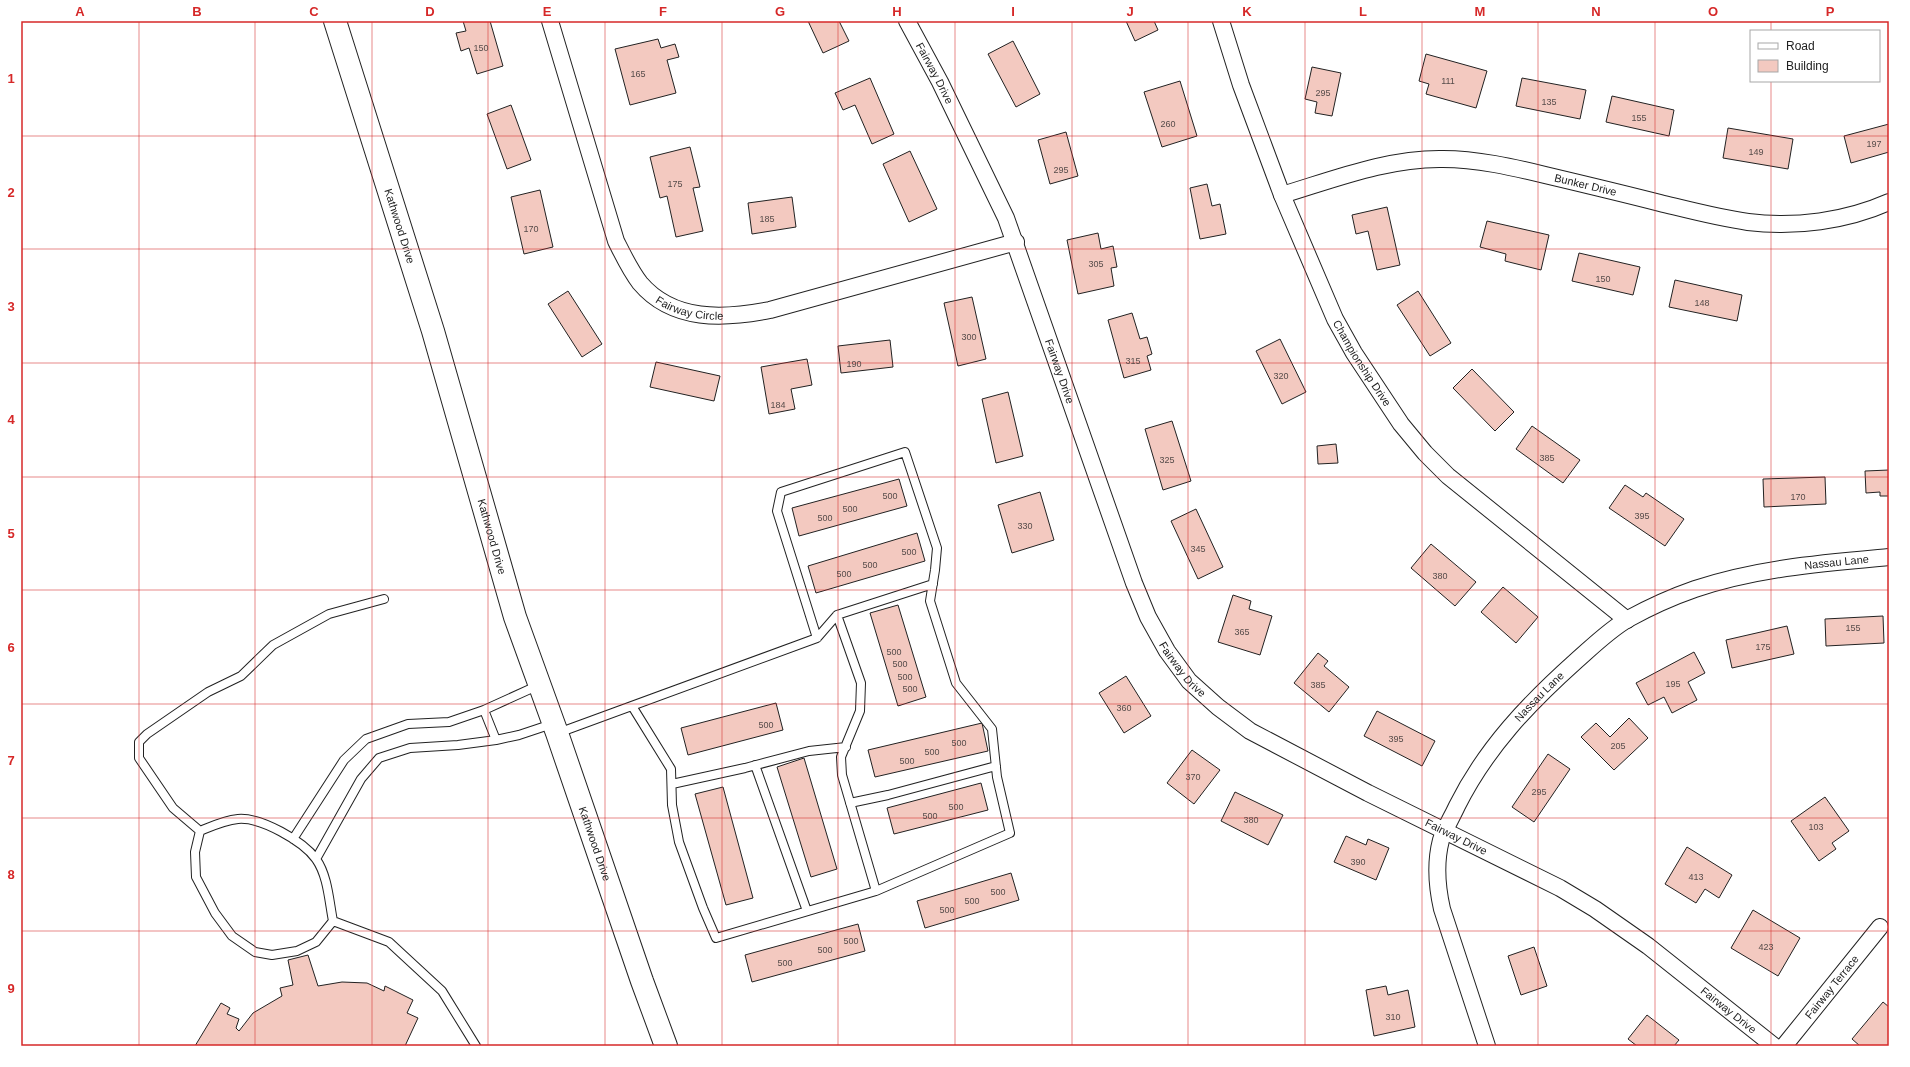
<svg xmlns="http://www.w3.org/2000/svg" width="1910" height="1067" font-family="Arial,sans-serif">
  <rect width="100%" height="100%" fill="#fff"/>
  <!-- building -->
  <path fill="#f3c9c0" stroke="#222" d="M463 21H490L503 66 477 74 469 48 461 51 456 33 466 31Z
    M808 21H839L849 41 823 53Z
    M1126 21H1154L1158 30 1135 41Z
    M658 39 661 48 675 44 679 57 667 60 676 93 630 105 615 49Z
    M1013 41 1040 94 1016 107 988 54Z
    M1426 54 1487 71 1476 108 1426 94 1429 84 1419 81Z
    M1312 67 1341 73 1332 116 1315 113 1317 102 1305 99Z
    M870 78 894 134 872 144 855 105 843 110 835 93Z
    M1522 78 1586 90 1580 119 1516 106Z
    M1180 81 1197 136 1162 147 1144 92Z
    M1612 96 1674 110 1669 136 1606 122Z
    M511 105 531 160 507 169 487 114Z
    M1889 124V152L1851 163 1844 136Z
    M1728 128 1793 139 1788 169 1723 158Z
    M1066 132 1078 176 1050 184 1038 140Z
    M690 147 700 187 693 188 703 231 676 237 667 196 660 198 650 157Z
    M910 151 937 209 909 222 883 164Z
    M1207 184 1212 206 1220 204 1226 234 1200 239 1190 188Z
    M540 190 553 247 524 254 511 197Z
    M792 197 796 227 752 234 748 203Z
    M1387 207 1400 265 1377 270 1368 231 1356 234 1352 215Z
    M1487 221 1549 235 1541 270 1505 261 1506 254 1480 247Z
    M1098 233 1101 249 1113 246 1117 267 1111 268 1114 286 1078 294 1067 240Z
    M1579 253 1640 267 1633 295 1572 281Z
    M1675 280 1742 295 1737 321 1669 307Z
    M568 291 602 344 582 357 548 304Z
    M1418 291 1451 343 1430 356 1397 305Z
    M972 297 986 359 958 366 944 303Z
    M1132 313 1140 339 1147 337 1152 354 1147 356 1151 370 1124 378 1108 320Z
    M1280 339 1306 392 1282 404 1256 351Z
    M890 340 893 367 841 373 838 346Z
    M807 359 812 385 791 389 795 409 769 414 761 367Z
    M656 362 720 376 714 401 650 387Z
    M1472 369 1514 412 1495 431 1453 388Z
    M1008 392 1023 456 996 463 982 399Z
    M1172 421 1191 481 1163 490 1145 429Z
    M1532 426 1580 460 1563 483 1516 449Z
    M1336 444 1338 463 1318 464 1317 446Z
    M1889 470V496H1880V492L1866 493 1865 471Z
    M1825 477 1826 504 1764 507 1763 479Z
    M899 479 907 506 799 536 792 508Z
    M1625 485 1643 497 1646 493 1684 519 1665 546 1609 508Z
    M1040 492 1054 540 1012 553 998 505Z
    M1196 509 1223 567 1198 579 1171 521Z
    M917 533 925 561 816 593 808 566Z
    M1431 544 1476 582 1455 606 1411 568Z
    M1503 587 1538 617 1516 643 1481 612Z
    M1233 595 1251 601 1249 609 1272 616 1260 655 1218 642Z
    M898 605 926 697 898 706 870 613Z
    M1883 616 1884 643 1826 646 1825 619Z
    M1787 626 1794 654 1732 668 1726 640Z
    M1694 652 1705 673 1688 682 1697 700 1672 713 1664 697 1648 705 1636 683Z
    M1318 653 1328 661 1324 666 1349 687 1329 712 1294 683Z
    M1126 676 1151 716 1124 733 1099 693Z
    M776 703 783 730 688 755 681 728Z
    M1377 711 1435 741 1422 766 1364 736Z
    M1629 718 1648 738 1614 770 1581 737 1596 723 1610 737Z
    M982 723 988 751 875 777 868 750Z
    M1192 750 1220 770 1194 804 1167 783Z
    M1548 754 1570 769 1534 822 1512 807Z
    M804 758 837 869 811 877 777 767Z
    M981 783 988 810 894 834 887 808Z
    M723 787 753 898 726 905 695 794Z
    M1235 792 1283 815 1268 845 1221 821Z
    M1825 797 1849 831 1832 843 1836 849 1819 861 1791 821Z
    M1346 836 1366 845 1368 839 1389 848 1376 880 1334 862Z
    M1687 847 1732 875 1719 898 1705 889 1696 903 1665 884Z
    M1011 873 1019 900 925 928 917 901Z
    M1753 910 1800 938 1778 976 1731 948Z
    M858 924 865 951 752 982 745 955Z
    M1534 947 1547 986 1521 995 1508 956Z
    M308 955 318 986 342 982 367 983 384 991 385 986 413 1000 407 1013 418 1018 405 1046H195L221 1003 230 1008 227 1014 239 1019 236 1028 239 1031 253 1013 282 996 280 988 293 985 288 960Z
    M1386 986 1388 995 1408 990 1415 1027 1374 1036 1366 990Z
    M1883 1002 1889 1007V1046H1860L1852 1039Z
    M1647 1015 1679 1040 1674 1046H1637L1628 1039Z"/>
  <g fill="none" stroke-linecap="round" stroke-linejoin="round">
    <defs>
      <path id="lane" d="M837 615 933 584
        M817 638 777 511 781 492 905 452 937 548 935 570 930 601 956 683 992 729 997 777 1010 833 876 891
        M484 710 496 740
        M558 733 817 638 837 615 861 683 860 711 841 757 842 775 876 891 716 938 703 908 679 842 672 805 671 769 632 706
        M755 765 807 911
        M672 784 745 768 809 751 846 747
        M850 803 888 795 996 766
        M200 831 173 808 139 758V742L147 734 208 692 241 676 273 645 329 614 384 599
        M293 839 344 760 366 739 408 724 449 722 484 710 539 685
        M316 859 361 779 379 758 410 748 458 745 496 740 519 735 552 724
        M333 921C329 901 328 876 316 859 303 841 261 817 238 819 225 820 212 826 200 831L195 852 196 877 215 913 232 936 255 952 272 955 297 951 316 942 333 921 389 942 442 991 476 1046"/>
      <g id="street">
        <path id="s1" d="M550 21 616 241C623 255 630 270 640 283 673 322 724 319 770 310L1016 242"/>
        <path id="s2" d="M907 21 940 82 1006 218 1134 583 1148 617 1167 651 1189 681 1218 707 1250 731 1368 793 1560 888 1595 909 1648 946 1774 1046"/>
        <path id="s3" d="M1221 21 1241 85 1282 195 1335 319 1354 353 1401 424 1425 453 1448 476 1627 620"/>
        <path id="s4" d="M1282 195C1335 179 1388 158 1443 159 1477 159 1512 167 1545 175 1583 184 1621 193 1660 203 1689 210 1719 218 1748 222 1795 228 1846 221 1889 202"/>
        <path id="s5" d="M1487 1046 1442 909C1437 887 1435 863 1441 840 1445 828 1452 817 1457 806 1486 748 1528 704 1576 661 1592 647 1609 630 1628 619 1648 608 1672 597 1695 589 1758 568 1823 563 1889 557"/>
        <path id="s6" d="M1784 1046 1880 927"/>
      </g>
      <g id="secondary">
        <path id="s7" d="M335 21 433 331 515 617 557 733 642 981 666 1046"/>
      </g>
    </defs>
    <!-- lane casing -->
    <use href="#lane" stroke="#222" stroke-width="10"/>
    <!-- street casing -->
    <use href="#street" stroke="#222" stroke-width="18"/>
    <!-- secondary casing -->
    <use href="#secondary" stroke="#222" stroke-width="24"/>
    <!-- lane -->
    <use href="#lane" stroke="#fff" stroke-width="8"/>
    <!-- street -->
    <use href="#street" stroke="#fff" stroke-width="16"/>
    <!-- secondary -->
    <use href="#secondary" stroke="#fff" stroke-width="22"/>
  </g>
  <!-- grid -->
  <path fill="none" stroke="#d62828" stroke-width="1" stroke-opacity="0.55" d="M139 21V1046M255 21V1046M372 21V1046M488 21V1046M605 21V1046M722 21V1046M838 21V1046M955 21V1046M1072 21V1046M1188 21V1046M1305 21V1046M1422 21V1046M1538 21V1046M1655 21V1046M1771 21V31M1771 81V1046M21 136H1889M21 249H1889M21 363H1889M21 477H1889M21 590H1889M21 704H1889M21 818H1889M21 931H1889"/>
  <g text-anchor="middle" stroke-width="3" stroke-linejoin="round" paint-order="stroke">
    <!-- number labels -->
    <g font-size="9" fill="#564c4a">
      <text x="481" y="51">150</text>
      <text x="638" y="77">165</text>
      <text x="1448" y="84">111</text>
      <text x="1323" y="96">295</text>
      <text x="1549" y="105">135</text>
      <text x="1639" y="121">155</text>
      <text x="1168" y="127">260</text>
      <text x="1874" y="147">197</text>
      <text x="1756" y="155">149</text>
      <text x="1061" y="173">295</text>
      <text x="675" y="187">175</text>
      <text x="767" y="222">185</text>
      <text x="531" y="232">170</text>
      <text x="1096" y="267">305</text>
      <text x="1603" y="282">150</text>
      <text x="1702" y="306">148</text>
      <text x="969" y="340">300</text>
      <text x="1133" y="364">315</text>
      <text x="854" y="367">190</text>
      <text x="1281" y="379">320</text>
      <text x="778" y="408">184</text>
      <text x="1547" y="461">385</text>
      <text x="1167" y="463">325</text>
      <text x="890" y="499">500</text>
      <text x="1798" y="500">170</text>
      <text x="850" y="512">500</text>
      <text x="1642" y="519">395</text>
      <text x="825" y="521">500</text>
      <text x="1025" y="529">330</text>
      <text x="1198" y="552">345</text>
      <text x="909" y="555">500</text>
      <text x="870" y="568">500</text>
      <text x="844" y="577">500</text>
      <text x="1440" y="579">380</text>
      <text x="1853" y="631">155</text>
      <text x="1242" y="635">365</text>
      <text x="1763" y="650">175</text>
      <text x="894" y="655">500</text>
      <text x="900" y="667">500</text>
      <text x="905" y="680">500</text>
      <text x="1673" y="687">195</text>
      <text x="1318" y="688">385</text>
      <text x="910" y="692">500</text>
      <text x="1124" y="711">360</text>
      <text x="766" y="728">500</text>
      <text x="1396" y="742">395</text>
      <text x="959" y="746">500</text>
      <text x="1618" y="749">205</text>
      <text x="932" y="755">500</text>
      <text x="907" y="764">500</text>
      <text x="1193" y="780">370</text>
      <text x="1539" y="795">295</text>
      <text x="956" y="810">500</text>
      <text x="930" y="819">500</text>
      <text x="1251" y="823">380</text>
      <text x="1816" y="830">103</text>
      <text x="1358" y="865">390</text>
      <text x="1696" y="880">413</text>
      <text x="998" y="895">500</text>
      <text x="972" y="904">500</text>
      <text x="947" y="913">500</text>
      <text x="851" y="944">500</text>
      <text x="1766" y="950">423</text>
      <text x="825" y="953">500</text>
      <text x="785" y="966">500</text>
      <text x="1393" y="1020">310</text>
    </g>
    <!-- street labels -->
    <g font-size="11" fill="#222" stroke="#fff">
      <text dy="4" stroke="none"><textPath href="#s2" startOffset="59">Fairway Drive</textPath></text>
      <text dy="4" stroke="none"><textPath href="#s4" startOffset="311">Bunker Drive</textPath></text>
      <text dy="4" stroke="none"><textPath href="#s7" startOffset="215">Kathwood Drive</textPath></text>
      <text dy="4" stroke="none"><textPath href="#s1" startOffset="336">Fairway Circle</textPath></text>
      <text dy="4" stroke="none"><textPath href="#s3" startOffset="371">Championship Drive</textPath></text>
      <text dy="4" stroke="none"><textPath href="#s2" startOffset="383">Fairway Drive</textPath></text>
      <text dy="4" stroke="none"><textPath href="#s7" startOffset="539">Kathwood Drive</textPath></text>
      <text dy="4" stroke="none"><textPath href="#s5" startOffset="725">Nassau Lane</textPath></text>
      <text dy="4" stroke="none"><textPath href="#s2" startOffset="707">Fairway Drive</textPath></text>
      <text dy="4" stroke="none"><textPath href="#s5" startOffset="389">Nassau Lane</textPath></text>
      <text dy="4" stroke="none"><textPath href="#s2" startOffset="1031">Fairway Drive</textPath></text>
      <text dy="4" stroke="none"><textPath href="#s7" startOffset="863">Kathwood Drive</textPath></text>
      <text dy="4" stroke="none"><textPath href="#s6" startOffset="76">Fairway Terrace</textPath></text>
      <text dy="4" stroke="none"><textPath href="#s2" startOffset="1355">Fairway Drive</textPath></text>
    </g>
  </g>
  <!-- border -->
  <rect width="1910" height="1067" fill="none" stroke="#ffffff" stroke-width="44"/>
  <!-- legend -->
  <rect x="1750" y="30" width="130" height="52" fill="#ffffff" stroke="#a7a7a7"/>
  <rect x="1758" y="43" width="20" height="6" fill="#ffffff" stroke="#a7a7a7"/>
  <text x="1786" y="50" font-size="12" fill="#222222">Road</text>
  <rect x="1758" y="60" width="20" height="12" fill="#f3c9c0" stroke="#a7a7a7"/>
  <text x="1786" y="70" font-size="12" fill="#222222">Building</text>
  <rect x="22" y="22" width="1866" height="1023" fill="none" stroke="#d62828" stroke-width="1.5"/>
  <g font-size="13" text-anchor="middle" font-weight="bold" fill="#d62828">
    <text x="80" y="16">A</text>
    <text x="197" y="16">B</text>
    <text x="314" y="16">C</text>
    <text x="430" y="16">D</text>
    <text x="547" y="16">E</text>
    <text x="663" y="16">F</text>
    <text x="780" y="16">G</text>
    <text x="897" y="16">H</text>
    <text x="1013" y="16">I</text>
    <text x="1130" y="16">J</text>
    <text x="1247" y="16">K</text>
    <text x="1363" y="16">L</text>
    <text x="1480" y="16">M</text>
    <text x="1596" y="16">N</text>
    <text x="1713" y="16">O</text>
    <text x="1830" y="16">P</text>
    <text x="11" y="83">1</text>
    <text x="11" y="197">2</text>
    <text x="11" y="311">3</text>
    <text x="11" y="424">4</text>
    <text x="11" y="538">5</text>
    <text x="11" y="652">6</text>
    <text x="11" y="765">7</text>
    <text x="11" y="879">8</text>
    <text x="11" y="993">9</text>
  </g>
</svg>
